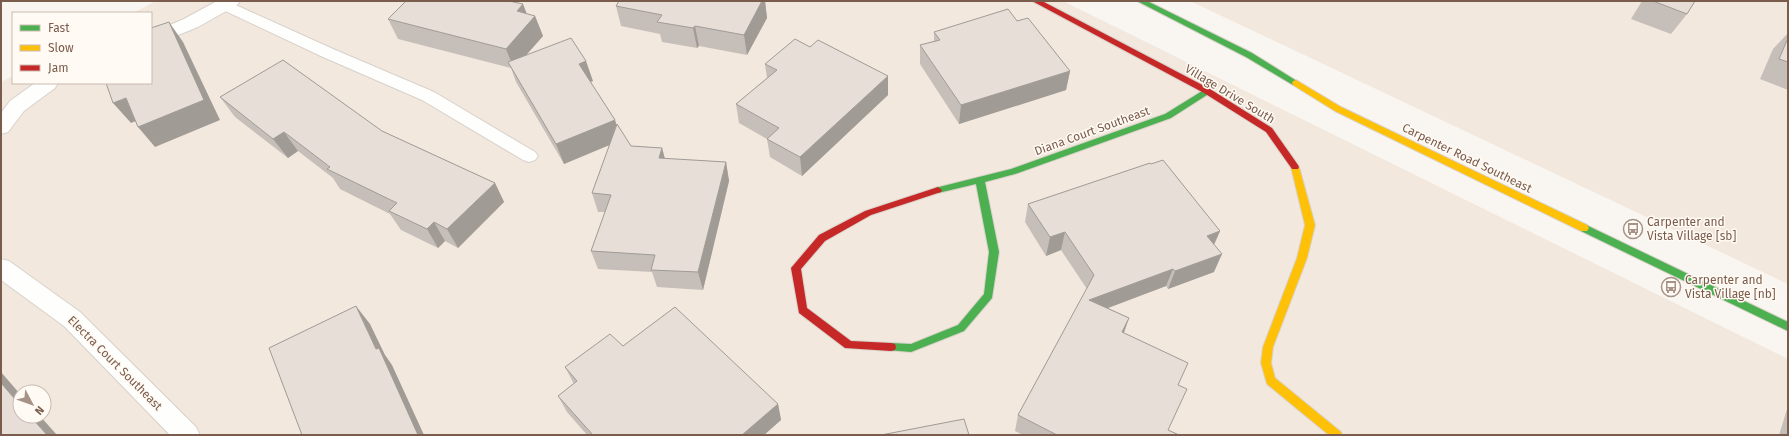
<svg xmlns="http://www.w3.org/2000/svg" width="1789" height="436" font-family="'Fira Sans',sans-serif">
  <rect width="100%" height="100%" fill="#f9f5f0"/>
  <!-- residential -->
  <path fill="#f2e8de" fill-rule="evenodd" d="M156 1H1063L1788 359V435H1V82L13 76V83H151V13H133ZM20 392H44V416H20Z
    M1190 1H1788V284Z"/>
  <g fill="none" stroke-linecap="round" stroke-linejoin="round">
    <defs>
      <path id="lane" d="M221 1 229 2 333 49 434 92 535 152 538 156 535 160 529 162 523 160 422 100 323 57 219 8 217 5Z"/>
      <path id="street" d="M217 1H240L237 5 198 27 151 46V33L184 19Z
        M35 83H58L55 88 24 111 8 132 1 134V113L10 101Z
        M1 259 9 261 80 312 196 427 200 435H170L64 326 1 280Z"/>
      <path id="fast" d="M1137 1H1147L1252 53 1300 83 1299 85H1293L1246 57Z
        M1207 88 1211 91 1210 93 1171 118 1015 174 985 182 999 252 992 298 964 331 911 352 887 350 886 347 887 344 891 343 911 344 958 325 984 294 989 252 976 184 938 193 934 190 935 188 1011 169 1165 114Z
        M1584 224 1788 322V331L1581 231 1579 228 1581 225Z"/>
      <path id="slow" d="M1296 80 1341 107 1587 225 1589 228 1587 231H1581L1335 111 1293 85 1292 83 1293 81Z
        M1295 164 1299 167 1315 225 1307 258 1273 347 1271 363 1275 378 1341 432 1342 435H1329L1267 384 1261 363 1263 347 1297 258 1305 225 1291 167Z"/>
      <path id="jam" d="M1032 1H1042L1210 89 1272 128 1298 165 1299 167 1298 169H1292L1266 132 1204 93Z
        M938 187 942 190 941 192 871 215 825 241 801 269 807 308 851 341 891 343 895 344 896 347 895 350 891 351 845 348 799 313 791 268 819 235 865 211Z"/>
    </defs>
    <!-- lane casing -->
    <use href="#lane" stroke="#d7d1cb" stroke-width="2"/>
    <!-- street casing -->
    <use href="#street" stroke="#d7d1cb" stroke-width="2"/>
    <!-- fast casing -->
    <use href="#fast" stroke="#d9d2cb" stroke-width="2"/>
    <!-- slow casing -->
    <use href="#slow" stroke="#d9d2cb" stroke-width="2"/>
    <!-- jam casing -->
    <use href="#jam" stroke="#d9d2cb" stroke-width="2"/>
    <!-- lane -->
    <use href="#lane" fill="#fefefd" fill-rule="evenodd"/>
    <!-- street -->
    <use href="#street" fill="#fefefd" fill-rule="evenodd"/>
    <!-- fast -->
    <use href="#fast" fill="#4caf50" fill-rule="evenodd"/>
    <!-- slow -->
    <use href="#slow" fill="#ffc107" fill-rule="evenodd"/>
    <!-- jam -->
    <use href="#jam" fill="#c62828" fill-rule="evenodd"/>
  </g>
  <!-- wall -->
  <path fill="#c6bfb9" d="M619 1H765L767 18 747 55 699 46 697 48 662 42 660 34 621 26 616 6Z
    M1642 1H1695L1687 14 1671 34 1631 19Z
    M526 14 535 16 543 36 526 55 593 81 590 82 615 120 617 126 631 146 662 148 665 159 726 162 729 181 703 290 657 287 652 272 598 269 591 251 605 212H598L592 193 610 145 564 164 516 82 511 68 398 39 388 19Z
    M1017 21 1070 71 1066 90 959 124 920 64V45L934 41V32Z
    M1788 33V90L1760 79 1773 49Z
    M810 47 888 76V95L802 176 770 157 767 139 739 123 736 104 767 78 765 64Z
    M220 97 382 131 495 183 504 202 458 248 445 241 438 248 401 230 390 214 340 189 333 178 298 151 288 158 235 117Z
    M1028 204 1220 231 1214 245V272L1168 289 1166 286 1108 308 1129 318 1124 333 1178 385 1168 430 1179 435H1023L1015 431 1018 415 1087 289 1061 250 1046 256 1025 222Z
    M623 346 778 404 781 420 764 435H587L567 412 558 396 574 384 565 367Z
    M1788 406V435H1779Z"/>
  <!-- shaded-wall -->
  <path fill="#a19b96" d="M762 1H765L767 18 747 55 744 35Z
    M523 4 530 22 535 16 543 36 514 69 506 49 517 11Z
    M169 22 183 42 220 120 155 147 138 127Z
    M695 26 699 46 697 48 693 28Z
    M586 61 593 81 585 84 579 64Z
    M1070 71 1066 90 959 124 961 105Z
    M888 76V95L802 176 800 157Z
    M126 98 143 118 131 123 113 103Z
    M615 120 621 140 564 164 556 144Z
    M284 132 298 151 288 158 273 139Z
    M662 148 667 167 659 158Z
    M726 162 729 181 703 290 698 272Z
    M495 183 504 202 458 248 447 229Z
    M434 222 445 241 438 248 427 229Z
    M1220 231 1212 249 1207 236Z
    M1065 232 1061 250 1046 256 1050 237Z
    M1222 254 1214 272 1168 289 1175 271Z
    M1173 269 1166 286 1084 317 1089 300Z
    M356 306 370 324 385 355 392 365 424 435H418L376 349Z
    M1129 318 1123 335 1122 332Z
    M1 372 20 394V405L1 383Z
    M778 404 781 420 764 435H742Z
    M30 416H40L57 435H47Z"/>
  <!-- building -->
  <path fill="#e6ded7" stroke="#a19b96" d="M406 1H509L523 4 517 11 535 16 506 49 388 19Z
    M619 1H762L744 35 695 26 693 28 657 22 662 15 616 6Z
    M1653 1H1695L1687 14Z
    M1008 9 1017 21 1028 18 1070 71 961 105 920 45 940 40 934 32Z
    M169 22 204 100 138 127 126 98 113 103 106 83H151V28Z
    M571 38 586 61 579 64 615 120 556 144 508 62Z
    M1788 38V62L1779 59Z
    M795 39 810 47 818 40 888 76 800 157 767 139 779 128 736 104 777 70 765 64Z
    M283 60 382 131 495 183 447 229 434 222 427 229 389 211 397 203 327 169 330 167 284 132 273 139 220 97Z
    M617 124 631 146 662 148 659 158 726 162 698 272 651 270 655 255 591 251 611 195 592 193Z
    M1163 160 1220 231 1207 236 1222 254 1175 271 1173 269 1089 300 1129 318 1122 332 1188 363 1178 385 1187 389 1168 430 1179 435H1057L1018 415 1094 275 1065 232 1050 237 1028 204 1150 163 1151 164Z
    M356 306 376 349 379 348 418 435H302L269 348Z
    M675 307 778 404 742 435H593L558 396 577 381 565 367 610 334 623 346Z
    M1 383 20 405V416H30L47 435H1Z
    M964 419 969 435H881Z"/>
  <!-- icons -->
  <defs>
    <symbol id="bus-ring" viewBox="-11 -11 22 22"><circle r="9.5" fill="#fffaf3" stroke="#a69286" stroke-width="1.5"/><path d="M-5-6H5V4H4V6H2V4H-2V6H-4V4H-5ZM-3.5-4V0h7V-4ZM-3.5 1.2v1.5H-2V1.2ZM2 1.2v1.5H3.5V1.2Z" fill="#a69286"/></symbol>
  </defs>
  <g fill-rule="evenodd">
    <use href="#bus-ring" x="1622" y="218" width="22" height="22"/>
    <use href="#bus-ring" x="1660" y="276" width="22" height="22"/>
  </g>
  <g text-anchor="middle" stroke-width="3" stroke-linejoin="round" paint-order="stroke">
    <!-- street labels -->
    <g font-size="12" fill="#7a5c4d" stroke="#fffaf3">
      <text transform="translate(1230 94) rotate(31)" y="4">Village Drive South</text>
      <text transform="translate(1092 131) rotate(-20)" y="4">Diana Court Southeast</text>
      <text transform="translate(1467 158) rotate(26)" y="4">Carpenter Road Southeast</text>
      <text transform="translate(115 363) rotate(45)" y="4">Electra Court Southeast</text>
    </g>
    <!-- poi labels -->
    <g font-size="12" fill="#7a5c4d" stroke="#fffaf3" text-anchor="start">
      <text x="1647" y="226">Carpenter and<tspan x="1647" dy="14">Vista Village [sb]</tspan></text>
      <text x="1685" y="284">Carpenter and<tspan x="1685" dy="14">Vista Village [nb]</tspan></text>
    </g>
  </g>
  <!-- border -->
  <rect width="1789" height="436" fill="none" stroke="#7a5c4d" stroke-width="4"/>
  <!-- legend -->
  <rect x="12" y="12" width="140" height="72" fill="#fffaf3" stroke="#cabbb1"/>
  <rect x="20" y="25" width="20" height="6" fill="#4caf50" stroke="#cabbb1"/>
  <text x="48" y="32" font-size="12" fill="#7a5c4d">Fast</text>
  <rect x="20" y="45" width="20" height="6" fill="#ffc107" stroke="#cabbb1"/>
  <text x="48" y="52" font-size="12" fill="#7a5c4d">Slow</text>
  <rect x="20" y="65" width="20" height="6" fill="#c62828" stroke="#cabbb1"/>
  <text x="48" y="72" font-size="12" fill="#7a5c4d">Jam</text>
  <!-- north arrow -->
  <g transform="translate(32 404) rotate(131)"><circle r="19" fill="#fffaf3" stroke="#cabbb1"/>
  <path d="M0-3L7 15L0 10L-7 15Z" fill="#a69286"/>
  <text y="-6" font-size="11" font-weight="bold" text-anchor="middle" fill="#7a5c4d">N</text>
  </g>
</svg>
